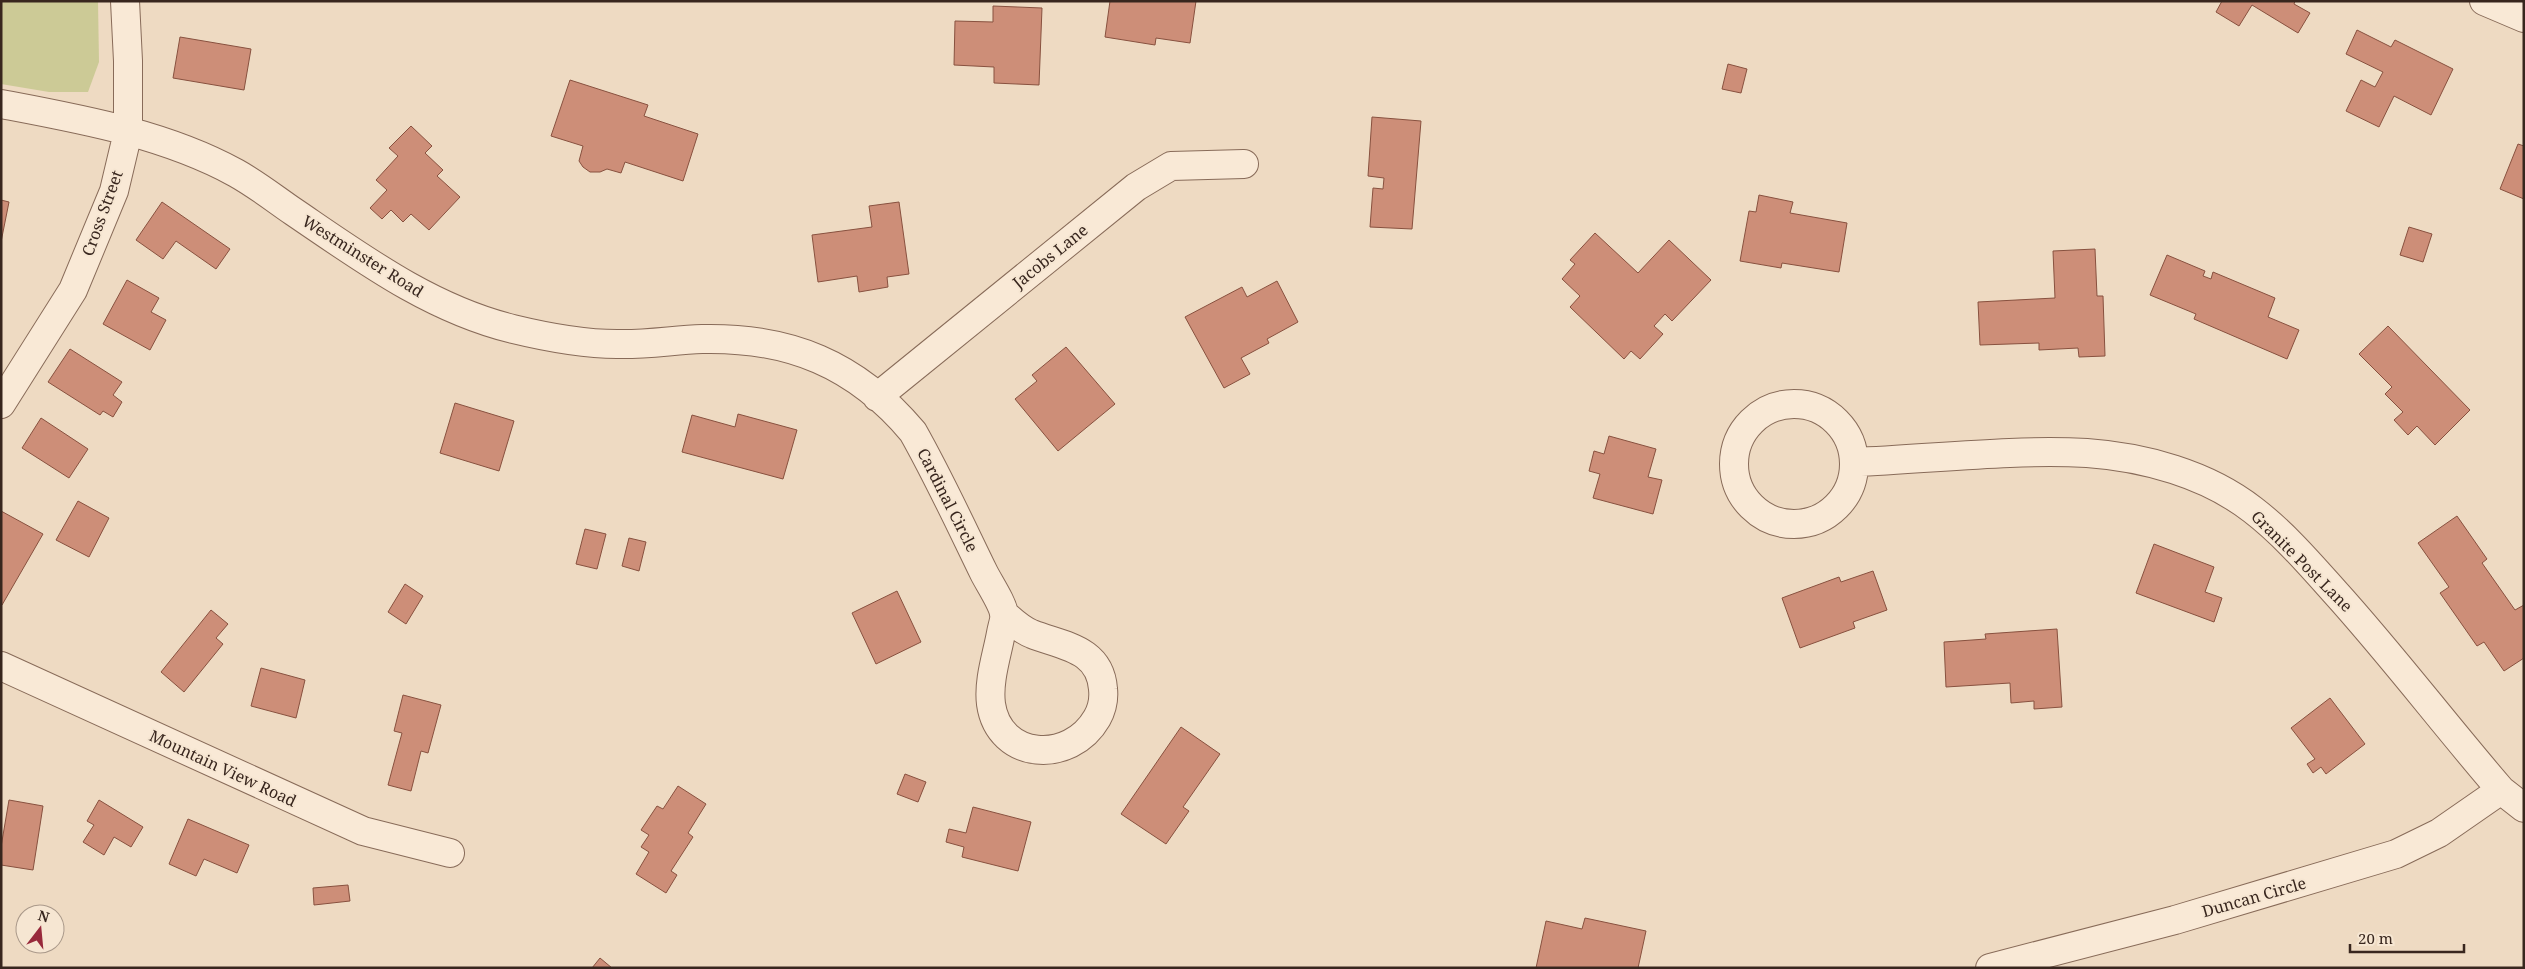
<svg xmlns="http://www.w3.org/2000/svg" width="2525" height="969" font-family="'Noto Serif',serif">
  <rect width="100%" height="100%" fill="#eedac2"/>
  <!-- green -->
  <path fill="#ccca96" d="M1 1H98L99 62 88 92H49L1 84Z"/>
  <!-- building -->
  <path fill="#cd8e78" stroke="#88513f" d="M1110 1H1196L1190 43 1156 38 1155 45 1105 37Z
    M2222 1H2295L2294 4 2310 13 2298 33 2252 5 2239 26 2216 12Z
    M993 6 1042 8 1039 85 994 83V67L954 65 955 21 993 22Z
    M2357 30 2391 47 2395 40 2453 69 2431 115 2394 96 2379 127 2346 111 2361 80 2375 87 2383 72 2346 54Z
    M180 37 251 49 244 90 173 78Z
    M1728 64 1747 69 1741 93 1722 89Z
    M570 80 648 105 644 116 698 134 683 181 625 162 621 173 607 169 600 172H590L583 167 579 161 583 146 551 136Z
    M1372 117 1421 121 1412 229 1370 227 1373 188 1383 189 1384 178 1368 176Z
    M411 126 432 146 425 153 443 170 437 176 460 197 429 230 411 214 403 222 391 210 382 219 370 208 387 190 376 180 398 156 389 148Z
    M2518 144 2524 146V199L2500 189Z
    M1759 195 1793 202 1790 213 1847 223 1839 272 1782 263 1781 268 1740 261 1749 211 1756 212Z
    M1 200 9 202 1 242Z
    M162 202 230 249 216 269 176 241 163 259 136 240Z
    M899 202 909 274 887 277 888 287 859 292 857 276 818 282 812 235 872 227 869 206Z
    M2409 227 2432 234 2423 262 2400 255Z
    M1595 233 1638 273 1669 240 1711 280 1672 321 1665 314 1654 326 1663 334 1640 359 1631 351 1624 359 1570 307 1580 296 1562 279 1575 264 1570 260Z
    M2095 249 2097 296H2103L2105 356 2079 357 2078 348 2039 350V343L1980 345 1978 302 2055 298 2053 251Z
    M2167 255 2205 271 2203 276 2211 279 2213 272 2275 298 2268 317 2299 330 2287 359 2194 319 2196 314 2150 295Z
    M127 280 159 298 151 312 166 320 150 350 103 324Z
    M1277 281 1298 322 1267 339 1269 343 1241 358 1250 374 1224 388 1185 317 1242 287 1247 297Z
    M2388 326 2470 410 2435 445 2417 426 2408 435 2394 420 2403 412 2385 394 2392 387 2359 354Z
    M1066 347 1115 404 1058 451 1015 399 1037 381 1032 375Z
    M70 349 122 382 113 395 122 402 113 417 103 411 100 415 48 382Z
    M455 403 514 421 499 471 440 453Z
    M738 414 797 430 783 479 682 452 692 415 735 427Z
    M41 418 88 449 69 478 22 448Z
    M1609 436 1656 449 1648 477 1662 480 1653 514 1593 498 1600 474 1589 471 1594 451 1604 454Z
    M78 501 109 518 89 557 56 540Z
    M1 511 43 534 2 605H1Z
    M2457 516 2487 559 2482 563 2515 610 2524 605V658L2504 671 2484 642 2477 646 2440 593 2449 587 2418 543Z
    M585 529 606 534 597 569 576 564Z
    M629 538 646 542 639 571 622 566Z
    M2154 544 2214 567 2205 592 2222 598 2214 622 2136 593Z
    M1873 571 1887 610 1853 622 1855 628 1800 648 1782 598 1839 577 1841 582Z
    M405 584 423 596 406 624 388 612Z
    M897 591 921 642 876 664 852 613Z
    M211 610 228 624 216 638 223 644 184 692 161 672Z
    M2057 629 2062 707 2034 709V701L2011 703 2010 683 1946 687 1944 642 1986 639 1985 634Z
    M261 668 305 680 296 718 251 706Z
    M403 695 441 705 428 753 421 751 411 791 388 785 402 733 394 731Z
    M2330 698 2365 744 2326 774 2321 767 2313 773 2307 764 2315 759 2291 728Z
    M1181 727 1220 754 1183 807 1189 811 1166 844 1121 814Z
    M905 774 926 782 918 802 897 794Z
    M678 786 706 804 688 833 693 837 671 871 677 875 666 893 636 874 649 852 641 847 649 835 641 830 657 806 663 809Z
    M9 800 43 806 33 870 1 865V847Z
    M99 800 143 827 131 847 114 837 104 855 83 842 94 825 87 821Z
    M973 807 1031 822 1018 871 962 857 964 847 946 842 949 829 966 833Z
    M188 819 249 845 237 873 204 859 196 876 169 864Z
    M348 885 350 901 314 905 313 888Z
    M1585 918 1646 931 1638 968H1536L1546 921 1582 929Z
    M600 958 612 968H592Z"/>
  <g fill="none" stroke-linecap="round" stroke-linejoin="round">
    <defs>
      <path id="minor" d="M2484 1 2524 18
        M1 104C80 119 165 134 236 173 256 184 275 199 294 212 363 259 431 309 513 329 546 337 583 344 617 344 645 345 674 340 702 339 789 337 856 364 913 432 939 478 961 526 984 573 989 583 1003 604 1004 614 1005 619 1002 627 1001 633 997 655 988 681 991 704 999 760 1070 765 1097 718 1102 709 1104 698 1103 689 1100 648 1062 646 1032 634 1021 630 1012 621 1004 614
        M877 397 1136 187 1171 166 1244 164
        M1734 464a60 60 0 1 1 120 0a60 60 0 1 1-120 0Z
        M1 404 73 290 114 191 128 132V61L125 1
        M1854 462C1931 459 2011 449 2087 453 2144 457 2207 474 2253 510 2283 533 2309 563 2334 591 2392 655 2444 724 2501 790L2524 808
        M1 666 363 831 450 853
        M1990 968 2175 920 2396 854 2439 833 2501 790"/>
    </defs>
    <!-- minor casing -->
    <use href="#minor" stroke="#886b59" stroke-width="30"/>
    <!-- minor -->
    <use href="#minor" stroke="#f9e9d6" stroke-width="28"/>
  </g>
  <g text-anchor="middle" stroke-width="4" stroke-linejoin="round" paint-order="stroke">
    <!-- street labels -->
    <g font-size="16" fill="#38261e" stroke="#f6e6d2">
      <text transform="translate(102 213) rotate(-70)" y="6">Cross Street</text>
      <text transform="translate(363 256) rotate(32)" y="6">Westminster Road</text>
      <text transform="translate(1050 256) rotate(-39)" y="6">Jacobs Lane</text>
      <text transform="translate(948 500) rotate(63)" y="6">Cardinal Circle</text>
      <text transform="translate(2302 561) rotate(45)" y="6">Granite Post Lane</text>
      <text transform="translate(223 768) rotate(25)" y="6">Mountain View Road</text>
      <text transform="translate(2254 897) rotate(-16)" y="6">Duncan Circle</text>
    </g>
  </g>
  <!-- border -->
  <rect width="2525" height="969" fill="none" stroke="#38261e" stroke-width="5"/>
  <!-- north arrow -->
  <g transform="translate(40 929) rotate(16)"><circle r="24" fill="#f6e6d2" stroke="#aa998a"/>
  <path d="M0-4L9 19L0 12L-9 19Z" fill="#98293b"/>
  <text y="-8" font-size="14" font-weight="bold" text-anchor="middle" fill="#38261e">N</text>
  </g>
  <!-- scale -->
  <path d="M2350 944v8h114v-8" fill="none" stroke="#38261e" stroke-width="2.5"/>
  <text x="2358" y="944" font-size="15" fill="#38261e" stroke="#f6e6d2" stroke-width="4" paint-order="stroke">20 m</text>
</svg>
